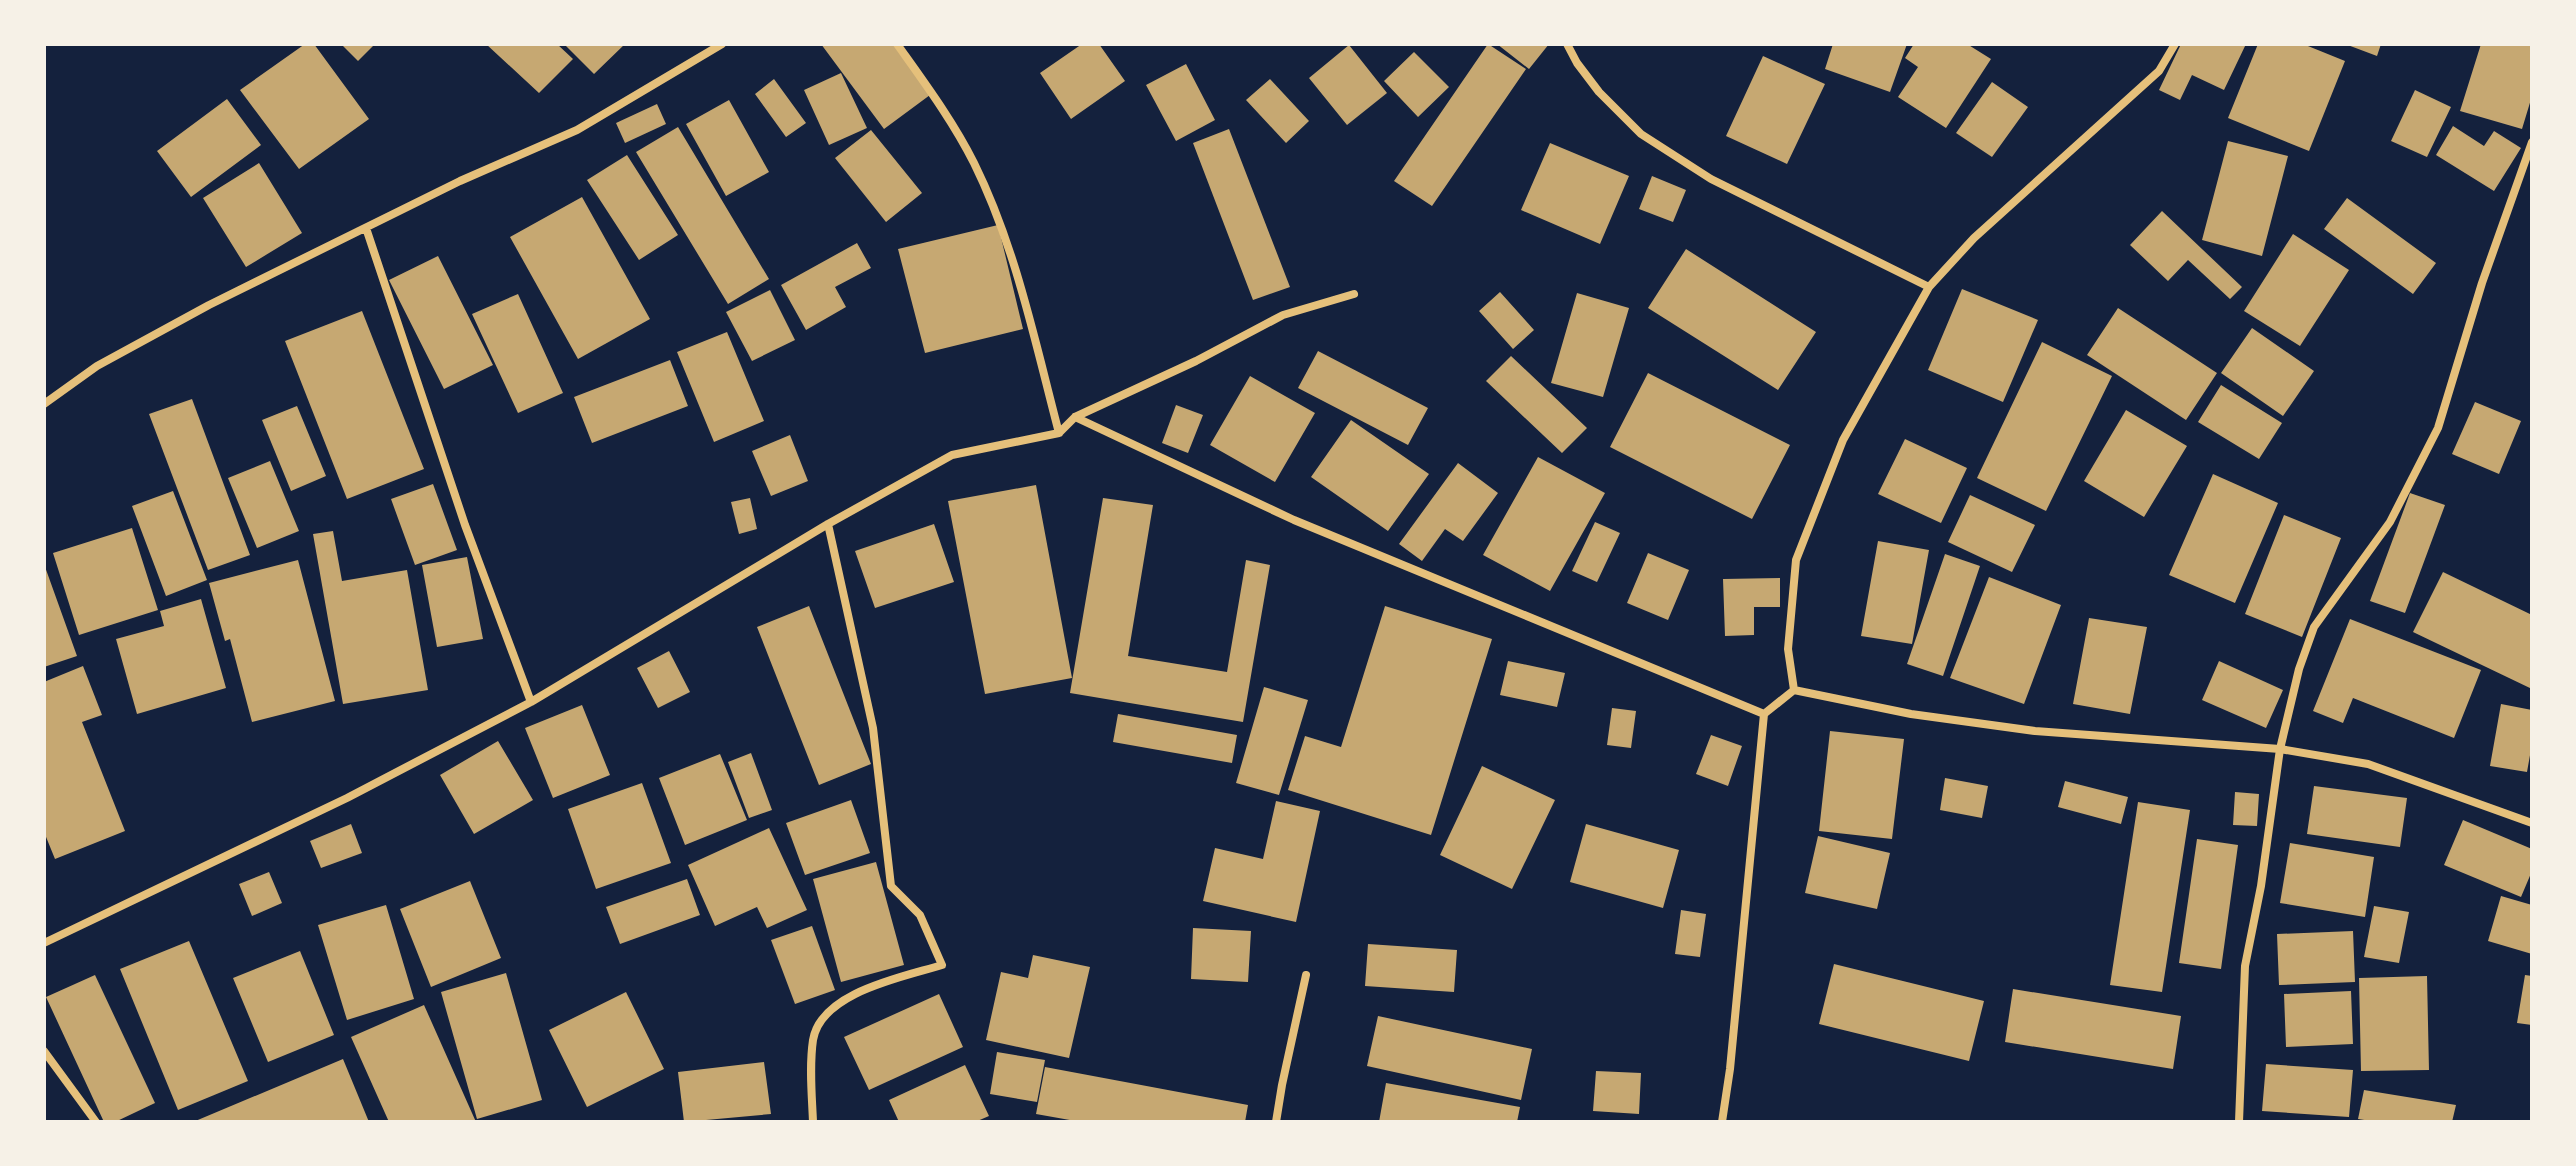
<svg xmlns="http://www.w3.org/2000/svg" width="2576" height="1166" font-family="Overpass,sans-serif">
  <rect width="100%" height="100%" fill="#14213d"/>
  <!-- building -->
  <path fill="#c6a872" d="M305 44H314L369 119 299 169 240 90Z
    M341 44H375L358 61Z
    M486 44H557L573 59 539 93Z
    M564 44H625L594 74Z
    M821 44H893L930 95 884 129Z
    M1082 44H1099L1125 81 1071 119 1040 73Z
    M1488 44 1526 69 1432 206 1394 181Z
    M1497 44H1549L1529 69Z
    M1833 44H1907L1890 92 1825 69Z
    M1914 44H1967L1991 59 1946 128 1898 97 1918 67 1905 58Z
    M2181 44H2246L2224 90 2192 75 2180 100 2159 90Z
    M2258 44H2303L2345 61 2309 151 2228 118Z
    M2345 44H2381L2377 56Z
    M2481 44H2532V96L2522 129 2460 111Z
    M1349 45 1387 93 1347 125 1309 78Z
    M1414 52 1449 87 1418 117 1384 81Z
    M1763 56 1825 84 1787 164 1726 136Z
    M1186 64 1215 120 1176 141 1146 85Z
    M841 73 867 128 829 145 804 90Z
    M774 79 806 123 786 137 755 94Z
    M1270 79 1309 121 1286 143 1246 100Z
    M1992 82 2028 107 1992 157 1956 133Z
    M2415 90 2451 107 2427 157 2391 141Z
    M227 99 261 145 191 197 157 151Z
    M729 100 769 172 726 196 686 124Z
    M657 104 666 124 625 143 616 123Z
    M2453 126 2484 146 2494 131 2521 148 2494 191 2436 155Z
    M678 127 769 279 728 304 636 152Z
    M1229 129 1290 287 1253 300 1193 143Z
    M871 130 922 193 886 222 835 158Z
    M2228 141 2288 156 2262 256 2202 240Z
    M1550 143 1629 176 1600 244 1521 210Z
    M627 155 678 235 639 260 587 180Z
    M259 163 302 233 246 267 203 198Z
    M1652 176 1686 190 1673 222 1639 209Z
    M582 197 650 319 578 359 510 237Z
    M2347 198 2436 263 2413 294 2324 229Z
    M2162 211 2242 287 2230 299 2188 260 2168 281 2130 245Z
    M998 225 1023 329 925 353 898 249Z
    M2293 234 2349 270 2300 346 2244 311Z
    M857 243 871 268 835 287 846 307 806 330 781 285Z
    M1686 249 1816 332 1778 390 1648 308Z
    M438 256 493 365 444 389 389 280Z
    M1962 289 2038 320 2003 402 1928 370Z
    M770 290 795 340 752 361 726 312Z
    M1500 292 1534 330 1513 349 1479 311Z
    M1577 293 1629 308 1603 397 1551 383Z
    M518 294 563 393 518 413 472 314Z
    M2118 308 2217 373 2186 420 2087 355Z
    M362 311 424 469 347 499 285 341Z
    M2252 328 2314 371 2283 416 2221 373Z
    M727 332 764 421 714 442 677 352Z
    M2042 342 2112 376 2046 511 1977 478Z
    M1318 351 1428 408 1408 445 1298 388Z
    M1511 356 1587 428 1562 453 1486 381Z
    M670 360 688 406 592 443 574 397Z
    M1648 373 1790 445 1752 519 1610 447Z
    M1250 376 1315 413 1275 482 1210 445Z
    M2221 385 2282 423 2259 459 2198 422Z
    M192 399 250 555 208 570 149 414Z
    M2475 402 2521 421 2499 474 2452 454Z
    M1176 405 1203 415 1188 453 1162 443Z
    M297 406 326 476 291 491 262 420Z
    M2126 410 2187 446 2144 517 2084 481Z
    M1351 420 1429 474 1388 531 1311 477Z
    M790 435 808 481 771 496 752 451Z
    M1905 439 1967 468 1941 523 1878 494Z
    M1538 457 1605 493 1550 591 1483 555Z
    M270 461 299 531 257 548 228 478Z
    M1458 463 1498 493 1463 541 1445 529 1422 561 1399 544Z
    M2213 474 2278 503 2235 603 2169 575Z
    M433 484 457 550 415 565 391 499Z
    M1036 485 1072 678 985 694 948 501Z
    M173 491 207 580 166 596 132 506Z
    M2410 493 2445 505 2405 613 2370 601Z
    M1970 495 2035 525 2012 572 1948 542Z
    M750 498 757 529 739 534 731 502Z
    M1103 498 1153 505 1128 656 1227 672 1246 560 1270 565 1243 722 1070 693Z
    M2284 515 2341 538 2302 637 2245 614Z
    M1595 522 1620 533 1597 582 1572 571Z
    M934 524 954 582 875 608 855 551Z
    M132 528 158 610 79 635 53 553Z
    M333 531 342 581 407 570 428 690 343 704 313 534Z
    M1878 541 1929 550 1912 644 1861 636Z
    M1648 553 1689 570 1668 620 1627 603Z
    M1945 554 1980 566 1943 676 1907 664Z
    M467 557 483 639 437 647 422 565Z
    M298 560 335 701 252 722 230 639 225 641 209 583Z
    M44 564 77 656 44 667Z
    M2443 572 2532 615V689L2413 632Z
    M1989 577 2061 605 2024 704 1950 678Z
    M1780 578V607H1754V635L1725 636 1723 579Z
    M201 599 226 688 137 714 116 639 164 626 160 611Z
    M809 606 871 764 819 785 757 627Z
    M1385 606 1492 639 1431 835 1288 790 1305 736 1341 747Z
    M2089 618 2147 627 2130 714 2073 704Z
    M2350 619 2481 670 2454 738 2353 698 2343 723 2313 711Z
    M669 651 690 692 658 708 637 668Z
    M1508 661 1565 673 1557 707 1500 695Z
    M2219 661 2283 690 2266 728 2202 700Z
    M83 666 102 715 82 722 125 831 55 859 44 832V682Z
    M1264 687 1308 700 1279 795 1236 783Z
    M2501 704 2532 710V744L2527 772 2490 766Z
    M582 705 610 775 553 798 525 728Z
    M1612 708 1636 711 1631 748 1607 745Z
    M1118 714 1237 735 1232 763 1113 742Z
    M1830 731 1904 739 1892 839 1819 831Z
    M1711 735 1742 746 1728 786 1696 774Z
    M498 741 533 800 474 834 440 775Z
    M751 753 772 810 749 818 728 762Z
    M720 754 747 820 685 845 659 778Z
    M1482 766 1555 800 1512 889 1440 855Z
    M1945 778 1988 786 1982 818 1940 810Z
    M2065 781 2128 797 2121 824 2058 807Z
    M642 783 671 863 596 889 568 809Z
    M2314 786 2407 798 2400 847 2307 834Z
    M2235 792 2259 794 2257 826 2233 825Z
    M851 800 870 853 805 875 786 823Z
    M1276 801 1320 811 1296 922 1203 901 1215 848 1263 859Z
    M2138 802 2190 810 2162 992 2110 985Z
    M2463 820 2532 849V871L2521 897 2444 865Z
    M351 824 362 853 321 868 310 841Z
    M1586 824 1679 850 1663 908 1570 882Z
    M769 828 807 910 767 928 757 907 715 926 688 865Z
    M1818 836 1890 853 1877 909 1805 893Z
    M2197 839 2238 845 2221 969 2179 963Z
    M2290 843 2374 857 2365 917 2280 903Z
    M876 862 904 965 841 982 813 879Z
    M269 872 282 903 252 916 239 884Z
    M687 879 700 915 620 944 606 907Z
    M470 881 501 958 431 987 400 909Z
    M2501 896 2532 905V954L2488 941Z
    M386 905 414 999 347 1020 318 925Z
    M2374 906 2409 912 2399 963 2364 957Z
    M1681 910 1706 914 1700 957 1675 954Z
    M812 926 835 990 795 1004 771 940Z
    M1193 928 1251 931 1248 982 1191 979Z
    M2353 931 2355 982 2279 985 2277 934Z
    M189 941 248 1081 178 1110 120 969Z
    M1368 944 1457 950 1454 992 1365 986Z
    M300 951 334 1035 268 1062 233 978Z
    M1033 955 1090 967 1069 1058 986 1040 1001 972 1028 978Z
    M1834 964 1984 1001 1969 1061 1819 1024Z
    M506 973 542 1100 477 1119 441 992Z
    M95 975 155 1103 115 1122H104L46 997Z
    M2525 975 2532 976V1025L2517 1023Z
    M2427 976 2429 1070 2361 1071 2359 978Z
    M2013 989 2181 1016 2173 1069 2005 1042Z
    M2351 991 2353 1044 2286 1047 2284 994Z
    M626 992 664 1069 587 1107 549 1030Z
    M939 994 963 1047 869 1090 844 1037Z
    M424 1005 476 1122H389L351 1037Z
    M1378 1016 1532 1049 1521 1100 1367 1066Z
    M997 1052 1045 1060 1037 1102 990 1094Z
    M343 1059 369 1122H193Z
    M764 1062 771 1114 684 1122 678 1072Z
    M2266 1064 2353 1070 2349 1117 2262 1111Z
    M965 1065 989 1116 975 1122H899L889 1100Z
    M1045 1067 1248 1105 1245 1122H1081L1036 1114Z
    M1596 1071 1641 1073 1639 1114 1593 1111Z
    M1386 1083 1520 1107 1517 1122H1379Z
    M2364 1090 2456 1105 2452 1122H2377L2358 1119Z"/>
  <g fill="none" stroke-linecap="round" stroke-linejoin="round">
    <!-- minor -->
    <path stroke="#e5c07b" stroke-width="8" d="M897 44C924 82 953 121 974 163 1016 248 1035 342 1059 433
      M1567 44 1577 63 1599 92 1641 134 1711 179 1929 287
      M366 228 465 525 531 702
      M44 404 97 366 209 305 460 181 577 130 722 44
      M1075 417 1294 520 1764 714 1794 690
      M1794 690 1788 649 1796 560 1843 440 1929 287 1974 238 2159 71 2175 44
      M1794 690 1911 714 2035 731 2280 749 2368 764 2532 823
      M44 943 347 798 531 702 828 524 952 455 1059 433 1075 417 1196 361 1283 315 1354 294
      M44 1051 96 1122
      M813 1122C812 1096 809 1067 813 1040 821 992 903 977 942 965L920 915 891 886 873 728 828 524
      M1276 1122 1282 1085 1306 975
      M1722 1122 1730 1069 1764 714
      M2239 1122 2245 966 2261 886 2280 749 2299 669 2314 627 2390 522 2438 428 2482 283 2532 142"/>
  </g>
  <!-- border -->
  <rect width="2576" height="1166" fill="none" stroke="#f6f1e7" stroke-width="92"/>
</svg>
